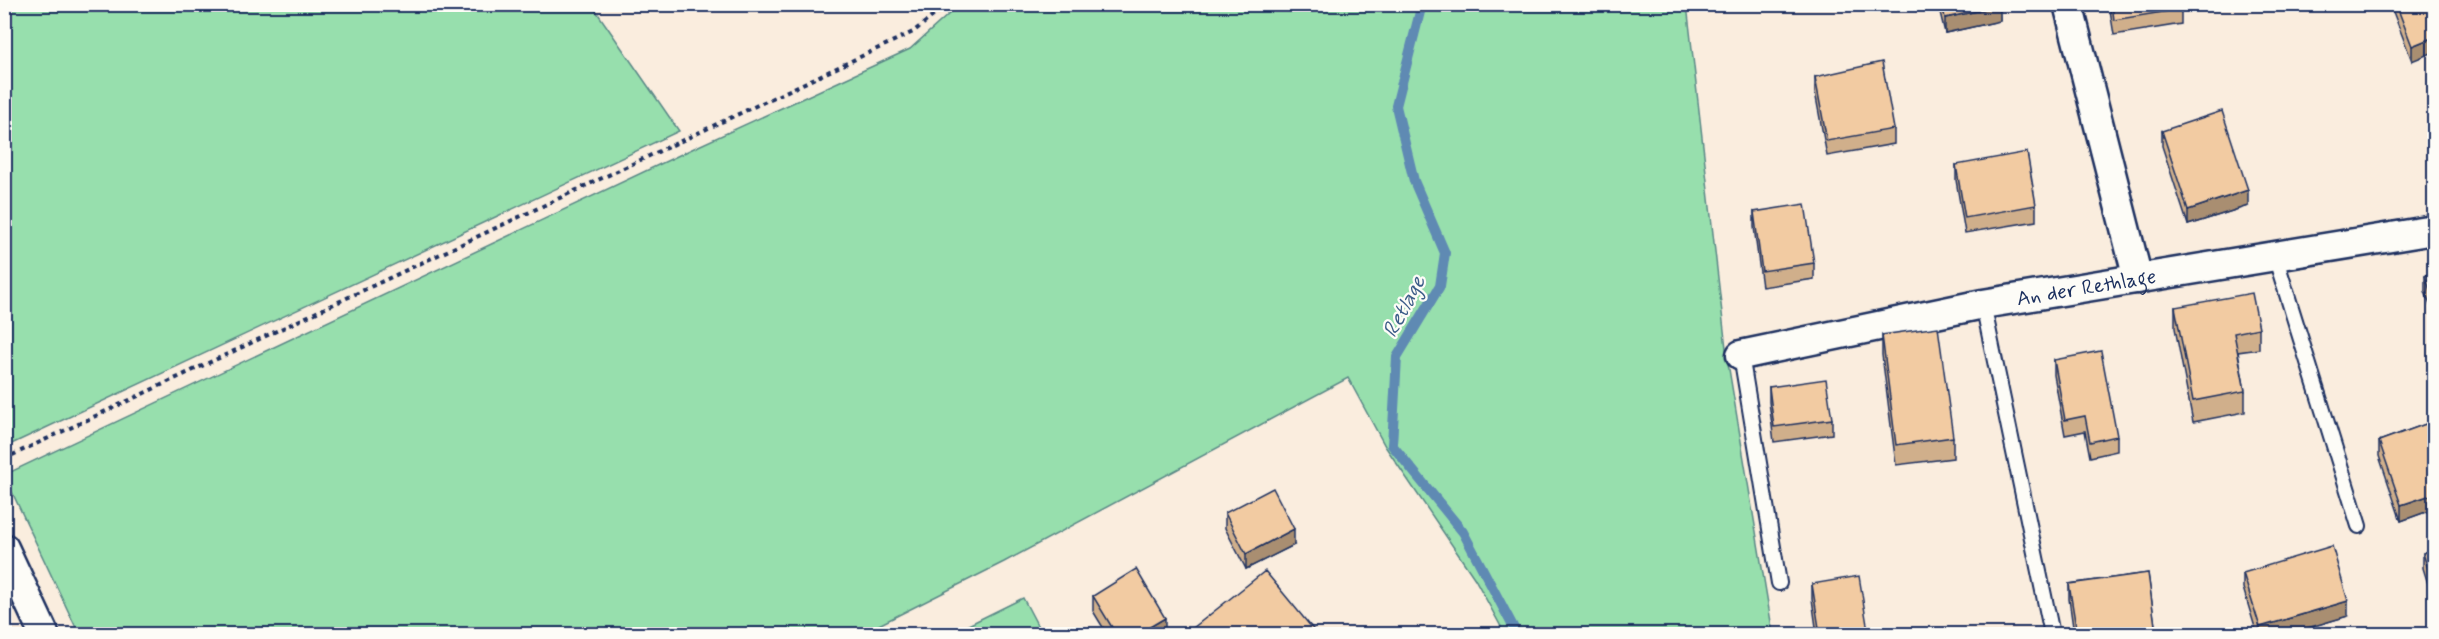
<svg xmlns="http://www.w3.org/2000/svg" width="2439" height="639" font-family="Mynerve,sans-serif">
  <rect width="100%" height="100%" fill="#faedde"/>
  <filter id="ink" filterUnits="userSpaceOnUse"><feTurbulence type="fractalNoise" baseFrequency=".0167" numOctaves="2"/><feDisplacementMap in="SourceGraphic" scale="12" xChannelSelector="R" yChannelSelector="G"/><feConvolveMatrix kernelMatrix="1 2 1 2 8 2 1 2 1" color-interpolation-filters="sRGB"/></filter>
  <g filter="url(#ink)">
    <!-- green -->
    <path fill="#97dfad" stroke="#598786" stroke-width="1.5" d="M4 5H592L679 131 5 447Z
      M959 5H1687L1727 357 1773 634H1505L1475 579 1385 446 1348 378 1004 562 861 634H79L4 475 692 149 910 49Z
      M1023 598 1042 634H950Z"/>
    <g fill="none" stroke-linecap="round" stroke-linejoin="round">
      <!-- stream -->
      <path stroke="#5f8ab3" stroke-width="10" d="M1422 4 1396 106 1414 181 1445 253 1440 286 1397 357 1392 445 1463 532 1517 634"/>
      <defs>
        <path id="lane" d="M2275 256 2359 526
          M1983 304 2052 634
          M1741 355 1779 583"/>
        <g id="street">
          <path d="M2068 4 2138 279"/>
          <path id="s1" d="M1741 355 1983 304 2434 230"/>
          <path d="M4 548 44 634"/>
        </g>
      </defs>
      <!-- lane casing -->
      <use href="#lane" stroke="#1b2f5e" stroke-width="18"/>
      <!-- street casing -->
      <use href="#street" stroke="#1b2f5e" stroke-width="33"/>
      <!-- path -->
      <path stroke="#1b2f5e" stroke-width="4" stroke-dasharray="4.5 4.5" stroke-linecap="butt" d="M4 459 913 32 948 4"/>
      <!-- lane -->
      <use href="#lane" stroke="#fdfcf7" stroke-width="14"/>
      <!-- street -->
      <use href="#street" stroke="#fdfcf7" stroke-width="28"/>
    </g>
    <!-- wall -->
    <path fill="#d0af8b" stroke="#1b2f5e" stroke-width="1.5" d="M1938 4H1999L2000 21 1945 33Z
      M2109 4H2181V24L2114 35Z
      M2390 4H2434L2412 61Z
      M1815 77 1894 129V144L1827 156 1815 92Z
      M2162 131 2248 206 2188 225 2162 146Z
      M1956 165 2036 205V221L1965 233 1956 180Z
      M1754 212 1814 263V279L1762 287 1754 227Z
      M2434 272V316L2425 291V276Z
      M2175 307 2259 328V349L2238 352 2245 391V412L2193 422 2175 328Z
      M1882 335 1953 437V458L1896 465 1882 355Z
      M2054 360 2117 436V451L2090 457 2085 431 2065 435 2054 375Z
      M1769 387 1832 419V434L1774 442 1769 402Z
      M2434 421V509L2401 521 2379 456V441Z
      M1225 513 1294 545 1246 569 1225 528Z
      M2434 549V603L2423 568V553Z
      M2148 573 2156 634H2074L2069 599V584Z
      M2243 573 2348 616 2287 634H2257L2243 588Z
      M1812 584 1868 631V634H1817L1812 599Z
      M1093 596 1165 633 1163 634H1107L1093 611Z
      M1193 628 1317 634H1193Z"/>
    <!-- shaded-wall -->
    <path fill="#a98e71" stroke="#1b2f5e" stroke-width="1.5" d="M2000 6V21L1945 33V18Z
      M2434 37V52L2412 61V46Z
      M2248 190V206L2188 225V210Z
      M2434 494V509L2401 521V505Z
      M1294 529V545L1246 569V554Z
      M2348 601V616L2287 634H2260V627Z
      M1165 618V633L1163 634H1138Z"/>
    <!-- building -->
    <path fill="#f2cba2" stroke="#1b2f5e" stroke-width="1.5" d="M1942 4H1999L2000 6 1945 18Z
      M2112 4H2181V9L2114 20Z
      M2396 4H2434V37L2412 46Z
      M1882 62 1894 129 1827 141 1815 77Z
      M2222 111 2248 190 2188 210 2162 131Z
      M2027 152 2036 205 1965 218 1956 165Z
      M1805 204 1814 263 1762 271 1754 212Z
      M2434 272V301L2425 276Z
      M2252 293 2259 328 2234 333 2245 391 2193 401 2175 307Z
      M1938 327 1953 437 1896 445 1882 335Z
      M2101 351 2117 436 2090 442 2085 416 2065 420 2054 360Z
      M1826 379 1832 419 1774 427 1769 387Z
      M2434 421V494L2401 505 2379 441Z
      M1273 488 1294 529 1246 554 1225 513Z
      M2332 546 2348 601 2260 627 2243 573Z
      M2434 549V588L2423 553Z
      M1136 569 1165 618 1138 634H1116L1093 596Z
      M1265 571 1317 634H1199L1193 628Z
      M2148 573 2156 633 2147 634H2077L2069 584Z
      M1859 576 1868 631 1848 634H1820L1812 584Z"/>
  </g>
  <g text-anchor="middle" stroke-width="4.5" stroke-linejoin="round" paint-order="stroke">
    <!-- street labels -->
    <g font-size="21" fill="#1b2f5e" stroke="#fdfcf7">
      <text dy="7" stroke="none"><textPath href="#s1" startOffset="352">An der Rethlage</textPath></text>
    </g>
    <!-- water labels -->
    <g font-size="22" font-style="italic" fill="#3d5d89" stroke="#fdfcf7">
      <text transform="translate(1403 306) rotate(-62)" y="8">Retlage</text>
    </g>
  </g>
  <!-- margin -->
  <rect width="2439" height="639" fill="none" stroke="#fdfcf7" stroke-width="24"/>
  <rect x="12" y="12" width="2415" height="615" fill="none" stroke="#1b2f5e" stroke-width="2" filter="url(#ink)"/>
</svg>
